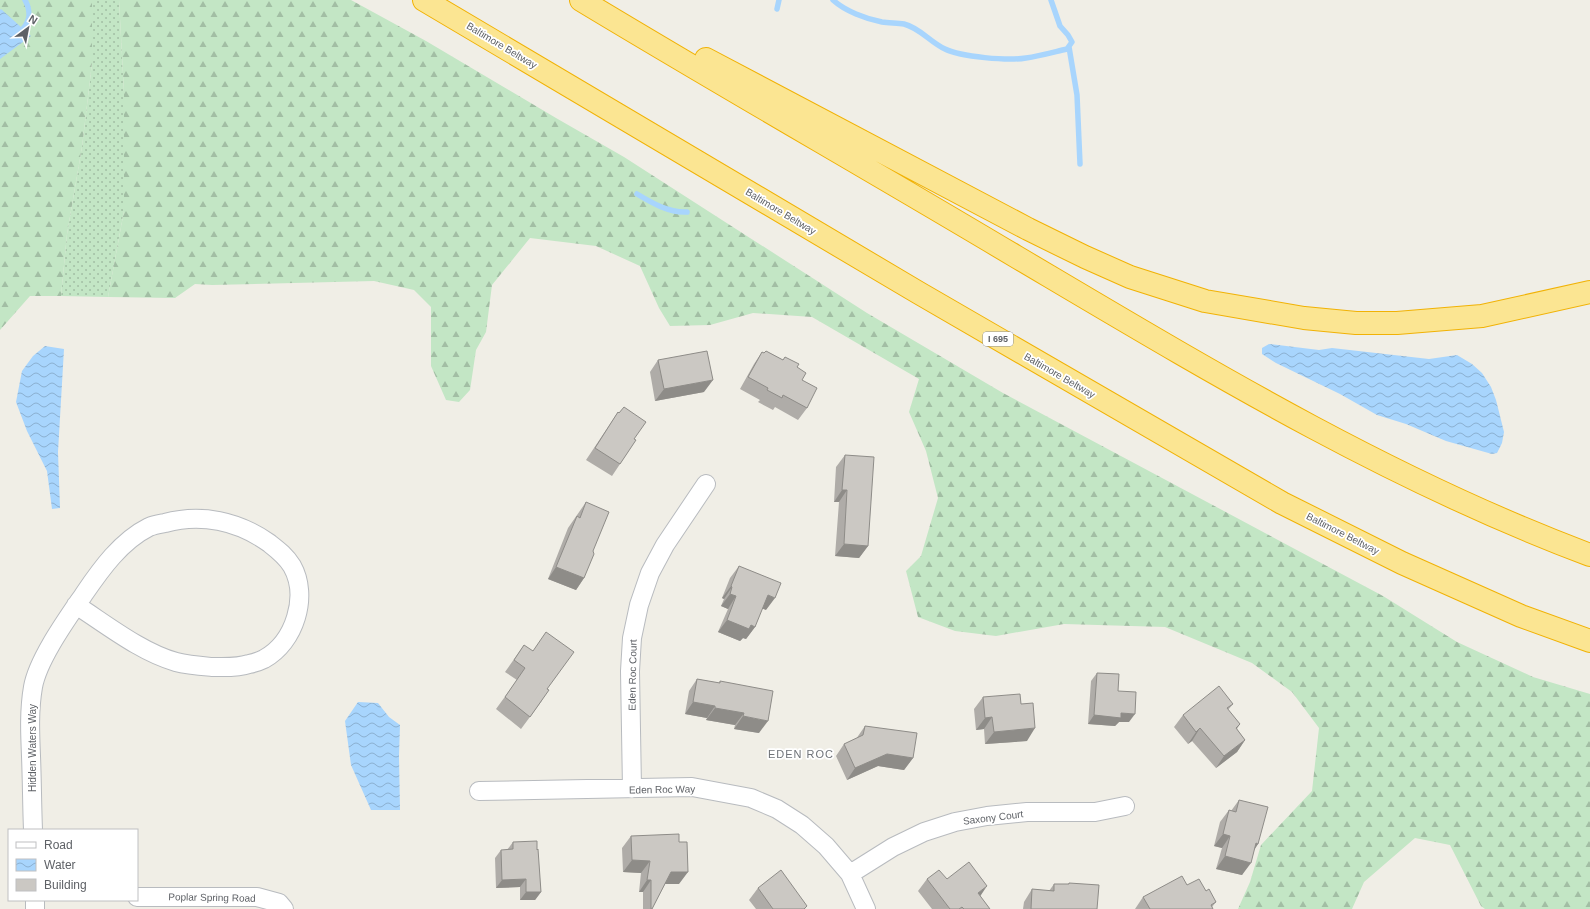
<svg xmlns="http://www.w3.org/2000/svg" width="1590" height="909" font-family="Arial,sans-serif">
  <defs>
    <pattern id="grass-dots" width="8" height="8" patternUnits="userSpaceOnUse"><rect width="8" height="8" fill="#c3e6c5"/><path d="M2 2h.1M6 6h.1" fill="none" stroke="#a2bea4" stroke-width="1.8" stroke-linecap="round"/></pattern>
    <pattern id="forest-firs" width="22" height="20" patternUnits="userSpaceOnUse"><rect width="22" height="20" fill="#c3e6c5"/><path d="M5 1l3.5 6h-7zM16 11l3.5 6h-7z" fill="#a2bea4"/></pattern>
    <pattern id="water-waves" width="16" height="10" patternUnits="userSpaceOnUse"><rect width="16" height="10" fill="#a8d5fd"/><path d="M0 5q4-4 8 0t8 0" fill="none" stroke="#8cb0d1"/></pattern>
  </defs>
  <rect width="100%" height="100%" fill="#f0eee6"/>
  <!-- grass -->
  <path fill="url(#grass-dots)" d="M92 0H119L124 92V211L108 297 61 296 67 234 82 147 92 63Z"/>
  <!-- forest -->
  <path fill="url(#forest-firs)" d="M0 0H92V63L82 147 67 234 61 296H30L0 330Z
    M119 0H351L426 41 556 118 624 157 867 313 1003 393 1383 596 1457 642 1533 677 1590 694V909H1485L1481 906 1450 845 1415 838 1364 882 1352 909H1238L1250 882 1261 845 1312 791 1319 728 1292 692 1252 663 1165 627 1064 624 996 636 955 631 918 617 906 571 921 556 938 498 926 451 909 412 919 379 812 317 753 313 710 325 670 326 659 308 640 266 596 246 530 238 492 285 486 332 476 350 470 390 459 402 446 400 431 366V307L414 290 374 281 212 285 195 284 175 298 108 297 124 211V92Z"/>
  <!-- water -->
  <path fill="url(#water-waves)" d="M1 9 31 36 0 59V10Z
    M1269 344 1319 350 1332 348 1429 359 1457 355 1472 364 1482 373 1491 387 1496 400 1504 432 1502 443 1497 453 1492 454 1446 441 1406 424 1377 415 1340 394 1276 363 1262 354V348Z
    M45 346 64 349 58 452 60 508 52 509 47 471 27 431 16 402 22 371 33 356Z
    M358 702 378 703 389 717 400 725 399 756 400 810H371L351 765 345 721Z"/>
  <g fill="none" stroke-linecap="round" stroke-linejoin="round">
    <!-- stream -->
    <path stroke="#a8d5fd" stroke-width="5.5" d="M833 0C845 11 866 19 882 22 889 23 897 23 904 24 920 28 930 42 945 49 961 57 1008 61 1026 58 1040 56 1054 52 1067 49L1072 42 1068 35 1060 26 1051 0
      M777 9 779 0
      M19 33C30 23 32 13 25 0
      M1069 47 1077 95 1080 164
      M637 194C652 203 669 213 687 212"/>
    <defs>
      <path id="street" d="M632 789 630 671 632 638 639 605 650 573 665 545 706 484
        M479 791 692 787 751 798 777 809 802 825 826 846 850 874 866 909
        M33 830C32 805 32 781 31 756 30 733 29 710 33 687 38 659 67 619 84 594 101 569 121 541 149 527 154 525 160 524 165 523 201 513 238 521 269 543 278 550 286 556 292 566 309 596 295 642 264 659 260 661 254 663 249 664 238 668 224 667 212 667 200 666 187 665 176 662 141 652 107 625 76 605
        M850 874 893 847 924 832 955 822 987 816 1027 812H1095L1125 806
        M137 897H257L279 903 284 909
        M35 900V909"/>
      <path id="highway" d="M424 0 919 293 1282 503 1402 563 1521 616 1590 641
        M581 0C725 87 871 170 1015 256 1201 366 1387 479 1590 555
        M706 59 1028 229 1085 257 1130 277 1205 301 1304 318 1356 323H1397L1482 316 1590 292"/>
    </defs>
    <!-- street casing -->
    <use href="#street" stroke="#b8bbbf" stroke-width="20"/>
    <!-- highway casing -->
    <use href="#highway" stroke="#f1b205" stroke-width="24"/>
    <!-- street -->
    <use href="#street" stroke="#fff" stroke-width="18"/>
    <!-- highway -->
    <use href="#highway" stroke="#fbe592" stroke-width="22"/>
  </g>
  <!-- wall -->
  <path fill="#afaca8" d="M766 351 783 360 785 357 797 367 802 380 807 408 798 420 775 407 773 410 758 402 760 400 740 389 754 364 762 352 764 353Z
    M658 360 704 392 655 401 650 372Z
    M618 412 634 439 620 464 612 476 586 460Z
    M845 455 868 546 859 558 835 556 839 502H834L836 467Z
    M586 502 593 551 584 578 576 590 548 579 568 528Z
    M739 566 766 610 762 608 755 627 746 639 743 638 740 641 718 632 728 609 721 606 724 599 722 598 730 578Z
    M524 645 548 689 541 702 521 729 496 709 517 680 505 672Z
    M1097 673 1118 691 1129 722H1119L1115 726 1088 724 1091 681Z
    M697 679 719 683 720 681 759 733 734 729 735 725 706 720 707 718 685 714 689 691Z
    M983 697 1021 704 1027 741 985 744 984 729 976 730 974 709Z
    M1233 704 1228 710 1240 724 1237 729 1245 740 1237 752 1216 768 1192 741 1188 744 1174 727 1183 715Z
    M865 726 913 758 904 770 878 766 847 780 836 756 844 744 856 739Z
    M1239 800 1258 844 1254 850 1242 875 1216 869 1222 848 1214 846 1220 822 1229 810 1231 811Z
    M631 836 679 884H665L652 909H643V892H639L641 873 623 872 622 848Z
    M513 842 537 850 541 892 535 900H520V887L496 888 495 858 501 850H507Z
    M927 879H947L980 896 990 909H932L918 891Z
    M1069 883 1097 909H1023L1024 902 1032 889 1049 891 1054 884H1068Z
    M1187 885 1206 891 1216 902 1212 907 1213 909H1135L1143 897Z
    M758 888 806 909H756L749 900Z"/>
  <!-- shaded-wall -->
  <path fill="#8e8c88" d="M713 380 704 392 655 401 664 389Z
    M842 490H847L839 502H834Z
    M844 544 868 546 859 558 835 556Z
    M556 567 584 578 576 590 548 579Z
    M731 586 732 587 724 599 722 598Z
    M730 594 736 596 728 609 721 606Z
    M768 595 775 598 766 610 759 607Z
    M727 620 751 625 755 627 746 639 743 638 740 641 718 632Z
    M693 702 715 706 707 718 685 714Z
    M715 708 744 713 735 725 706 720Z
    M1121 713 1135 714 1129 722H1119L1115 726 1088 724 1094 715Z
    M743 716 768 721 759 733 734 729Z
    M992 717 984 729 976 730 985 718Z
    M1035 728 1027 741 985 744 994 732Z
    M1200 728 1192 741 1188 744 1196 732Z
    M1245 740 1237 752 1216 768 1224 756Z
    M887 754 913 758 904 770 878 766 847 780 855 768Z
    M1223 834 1230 836 1222 848 1214 846Z
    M1256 843 1258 844 1250 856Z
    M1225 856 1251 863 1242 875 1216 869Z
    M632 860 650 861 641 873 623 872Z
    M671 872H688L679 884H662Z
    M526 879 520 887 496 888 502 880Z
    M647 880H651L643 892H639Z
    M987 886 979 898 978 893Z
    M526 892H541L535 900H520Z"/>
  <!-- building -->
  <path fill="#cbc8c3" stroke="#8e8c88" d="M707 351 713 380 664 389 658 360Z
    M766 351 783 360 785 357 799 364 797 367 806 373 802 380 817 388 807 408 783 395 782 398 767 390 768 388 748 377 762 352 764 353Z
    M624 407 646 422 634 439 636 440 620 464 595 448 618 412 619 413Z
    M845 455 874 457 868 546 844 544 847 490H842Z
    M586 502 609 512 593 551 594 554 584 578 556 567 577 516 580 518Z
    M739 566 781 583 775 598 768 595 755 627 751 625 749 629 727 620 736 596 730 594 732 587 731 586Z
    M546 632 574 652 547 689 549 690 530 717 505 697 525 668 514 660 524 645 533 651Z
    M1097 673 1119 674 1118 691 1136 692 1135 714 1121 713V718L1094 715Z
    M697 679 720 683V681L773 691 768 721 743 716 744 713 715 708V706L693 702Z
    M1219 686 1233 704 1227 708 1240 724 1236 728 1245 740 1224 756 1200 728 1196 732 1183 715Z
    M1020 694 1021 704 1033 703 1035 728 994 732 992 717 985 718 983 697Z
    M865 726 917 733 913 758 887 754 855 768 844 744 863 735Z
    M1239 800 1268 807 1258 844 1256 843 1251 863 1225 856 1230 836 1223 834 1229 810 1236 812Z
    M679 834V842H687L688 872H671L652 909H651V880H647L650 861 632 860 631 836Z
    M537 841V850L538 849 541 892H526V879L502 880 501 850 513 849V842Z
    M969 862 987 886 978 893 990 909H964L962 907 959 909H950L927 879 939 870 947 879Z
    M781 870 807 906 804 909H773L758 888Z
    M1182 876 1187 885 1199 879 1206 891 1209 889 1216 902 1211 905 1213 909H1150L1143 897Z
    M1069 883 1099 885 1097 909H1031L1032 889 1054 891V884H1069Z"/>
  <g text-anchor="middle" stroke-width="3.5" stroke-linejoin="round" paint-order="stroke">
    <!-- shield labels -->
    <rect fill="#fff" stroke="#8e9094" stroke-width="1" x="983" y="332" width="30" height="14" rx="3"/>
    <g font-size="9" font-weight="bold" fill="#5e6166">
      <text x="998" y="342">I 695</text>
    </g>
    <!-- street labels -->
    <g font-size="10" fill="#5e6166" stroke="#fff">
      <text transform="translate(502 45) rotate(31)" y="4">Baltimore Beltway</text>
      <text transform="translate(781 211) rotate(31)" y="4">Baltimore Beltway</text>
      <text transform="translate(1060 375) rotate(30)" y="4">Baltimore Beltway</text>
      <text transform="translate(1343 533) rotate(27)" y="4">Baltimore Beltway</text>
      <text transform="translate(632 675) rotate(-89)" y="4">Eden Roc Court</text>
      <text transform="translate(32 748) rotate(-90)" y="4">Hidden Waters Way</text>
      <text transform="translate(662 789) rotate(-1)" y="4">Eden Roc Way</text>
      <text transform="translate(993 817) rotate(-7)" y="4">Saxony Court</text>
      <text transform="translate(212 897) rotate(1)" y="4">Poplar Spring Road</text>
    </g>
    <!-- neighbourhood labels -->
    <g font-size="11" letter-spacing="1" fill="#6f7378" stroke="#fff">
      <text x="801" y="758">EDEN ROC</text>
    </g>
  </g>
  <!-- legend -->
  <rect x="8" y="829" width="130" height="72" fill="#ffffff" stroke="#bfc0c2"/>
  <rect x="16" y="842" width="20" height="6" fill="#ffffff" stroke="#bfc0c2"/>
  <text x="44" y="849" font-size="12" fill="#5e6166">Road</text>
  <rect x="16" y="859" width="20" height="12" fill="url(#water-waves)" stroke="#bfc0c2"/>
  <text x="44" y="869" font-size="12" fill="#5e6166">Water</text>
  <rect x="16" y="879" width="20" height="12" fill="#cbc8c3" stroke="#bfc0c2"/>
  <text x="44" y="889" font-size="12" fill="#5e6166">Building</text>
  <!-- north arrow -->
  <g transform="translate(28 28) rotate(32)" stroke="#ffffff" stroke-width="3" paint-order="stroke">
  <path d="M0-3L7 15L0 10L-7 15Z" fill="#5e6166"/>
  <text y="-6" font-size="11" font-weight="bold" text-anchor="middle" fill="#5e6166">N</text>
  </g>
</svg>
